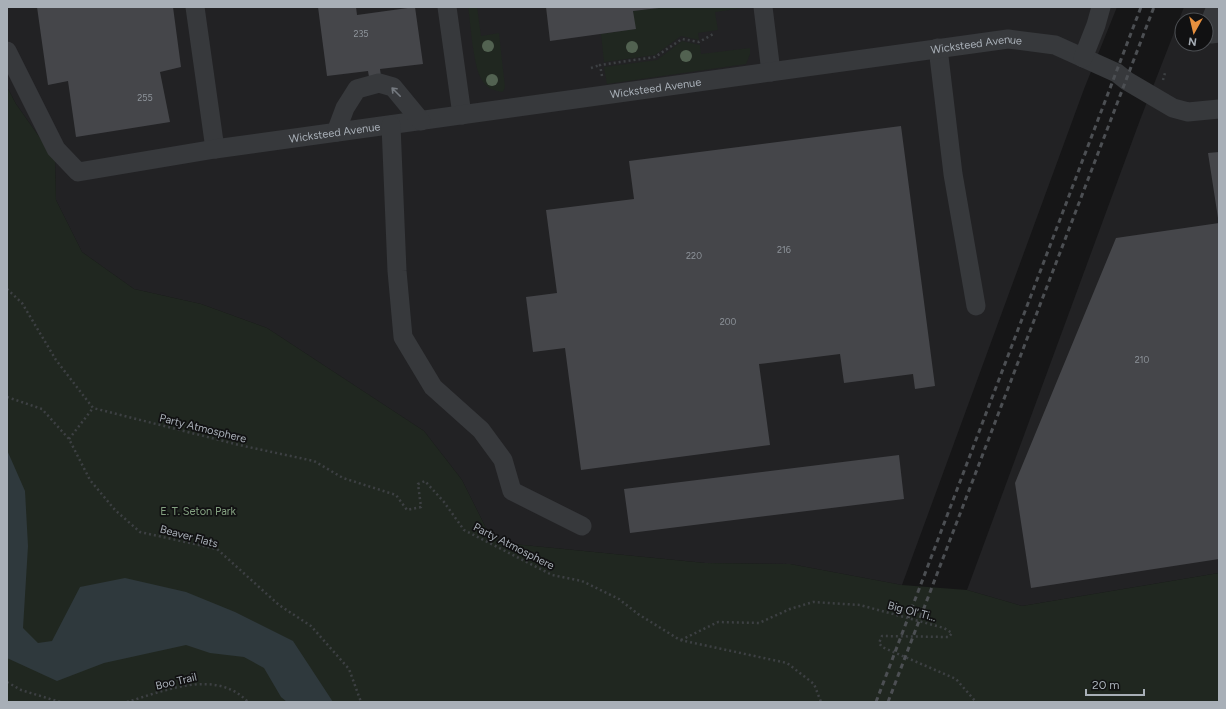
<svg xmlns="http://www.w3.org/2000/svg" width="1226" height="709" font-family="Figtree,sans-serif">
  <rect width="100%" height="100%" fill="#161617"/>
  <!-- built -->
  <path fill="#222224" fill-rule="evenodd" d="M7 7H1117L1084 89 902 585 790 564 705 563 503 543 487 530 462 480 424 431 267 328 201 304 134 289 82 252 56 200 55 159 16 104 7 87Z
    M1184 7H1219V573L1022 606 967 590 1140 120ZM1182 20H1206V44H1182Z"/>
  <!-- green -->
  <path fill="#202720" d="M468 7H477L481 36 499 33 505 87 503 92C494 91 486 88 482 80 473 67 471 25 468 7Z
    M664 7 743 8 715 12 718 30 698 33 699 40 681 36 655 55 604 62 601 34 635 29 633 11Z
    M682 41 700 45 701 54 750 48V54L746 64 607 84 604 67 657 60Z
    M7 87 16 104 55 159 56 200 82 252 134 289 201 304 267 328 424 431 462 480 487 530 503 543 705 563 790 564 902 585 967 590 1022 606 1219 573V702H7Z"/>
  <!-- water -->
  <path fill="#2f393d" d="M7 450 25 491 28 546 23 628 38 643 52 641 80 587 125 578 186 592 235 612 293 641 333 702H287L281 697 264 668 244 657 210 653 186 645 104 663 57 681 7 658Z"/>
  <!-- building -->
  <path fill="#45464a" d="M37 7H173L181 67 160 72 170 122 76 137 68 81 48 85Z
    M318 7H356L357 15 415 7 423 64 380 69 381 76 369 77 368 71 327 76Z
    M546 7H659V8L633 11 636 29 550 41Z
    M901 126 935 386 915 389 913 374 844 383 840 354 759 364 770 445 581 470 565 348 533 352 526 297 557 293 546 210 634 199 629 161Z
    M1219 152V218H1218L1208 153Z
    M1219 223V559L1031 588 1015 483 1116 238Z
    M899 455 904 499 630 533 624 489Z"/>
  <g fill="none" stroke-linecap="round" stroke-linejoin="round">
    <!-- path -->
    <path stroke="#3d4043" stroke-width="2.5" stroke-dasharray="2 3" stroke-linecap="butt" d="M591 68 600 65
      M602 76 600 65 655 57 682 39 699 42 715 33
      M1163 80 1165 73
      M7 289 22 303 56 360 93 408 239 445 314 461 343 478 396 495 407 510 421 507 418 484 425 481 444 502 464 530 552 575 582 581 619 599 638 614 680 640 787 663 814 684 821 702
      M7 397 42 409 69 439 90 480 115 510 140 532 217 549 279 605 311 626 349 669 361 702
      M69 439 93 408
      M681 640 718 622 759 623 790 609 813 602 860 605 944 628 952 633 949 637 882 636 879 643 882 647 956 679 976 702
      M7 682 21 690 60 702
      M127 702C164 691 216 668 248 702"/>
    <!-- minor -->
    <g stroke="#37393c" stroke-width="19">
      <path d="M195 7 215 149"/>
      <path d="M447 7 462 115"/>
      <path d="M763 7 771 72"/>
      <path d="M1216 7 1210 22 1211 34 1219 33"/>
      <path d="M938 48 953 174 976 306"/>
      <path id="s1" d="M7 51 56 149 78 172 215 149 1008 39 1055 45 1117 73 1127 81 1173 108 1188 112 1219 109"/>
      <path d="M1083 58 1096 25 1101 7"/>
      <path d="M391 125 397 271 403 337 433 387 481 430 503 460 512 491 582 526"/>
      <path d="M336 132 345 108 357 89 379 83 393 87 421 121"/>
    </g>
    <!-- rail -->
    <path stroke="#4c4f53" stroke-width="3" stroke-dasharray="5 4" stroke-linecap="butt" d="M876 702 1141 7
      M888 702 1154 7"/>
  </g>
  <!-- trees -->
  <g fill="#526251">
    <circle cx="488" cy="46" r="6"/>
    <circle cx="632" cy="47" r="6"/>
    <circle cx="686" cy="56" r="6"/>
    <circle cx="492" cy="80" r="6"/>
  </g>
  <!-- one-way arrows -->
  <defs><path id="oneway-shaft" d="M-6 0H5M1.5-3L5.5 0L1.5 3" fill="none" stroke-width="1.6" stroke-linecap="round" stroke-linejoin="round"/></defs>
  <use stroke="#757a80" href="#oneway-shaft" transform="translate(396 92) rotate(-135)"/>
  <g text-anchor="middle" stroke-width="3.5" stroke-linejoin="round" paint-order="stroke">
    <!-- number labels -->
    <g font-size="9" fill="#8f959c">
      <text x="361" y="37">235</text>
      <text x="145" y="101">255</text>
      <text x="784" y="253">216</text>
      <text x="694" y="259">220</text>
      <text x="728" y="325">200</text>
      <text x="1142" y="363">210</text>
    </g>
    <!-- street labels -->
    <g font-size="11" fill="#a8afb7" stroke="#111112">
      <text dy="4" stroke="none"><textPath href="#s1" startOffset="1049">Wicksteed Avenue</textPath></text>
      <text dy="4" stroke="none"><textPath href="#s1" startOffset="725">Wicksteed Avenue</textPath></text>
      <text dy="4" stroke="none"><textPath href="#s1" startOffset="401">Wicksteed Avenue</textPath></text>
      <text transform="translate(203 428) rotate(14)" y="4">Party Atmosphere</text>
      <text transform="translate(189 536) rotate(15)" y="4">Beaver Flats</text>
      <text transform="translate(514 546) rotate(27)" y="4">Party Atmosphere</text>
      <text transform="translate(912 611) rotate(15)" y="4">Big Ol' Ti...</text>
      <text transform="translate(176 681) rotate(-13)" y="4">Boo Trail</text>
    </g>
    <!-- park labels -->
    <g font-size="11" fill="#84a181" stroke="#111112">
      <text x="198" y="515">E. T. Seton Park</text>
    </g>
  </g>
  <!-- border -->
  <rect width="1226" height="709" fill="none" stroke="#a8afb7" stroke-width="16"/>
  <!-- north arrow -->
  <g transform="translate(1194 32) rotate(188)"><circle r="19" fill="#111112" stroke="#4d5054"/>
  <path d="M0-3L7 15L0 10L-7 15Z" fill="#e7903e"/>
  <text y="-6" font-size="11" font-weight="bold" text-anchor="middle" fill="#a8afb7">N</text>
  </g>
  <!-- scale -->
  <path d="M1086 689v6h58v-6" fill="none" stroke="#a8afb7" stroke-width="2"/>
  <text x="1092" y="689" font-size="12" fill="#a8afb7" stroke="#111112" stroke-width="3" paint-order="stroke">20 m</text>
</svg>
